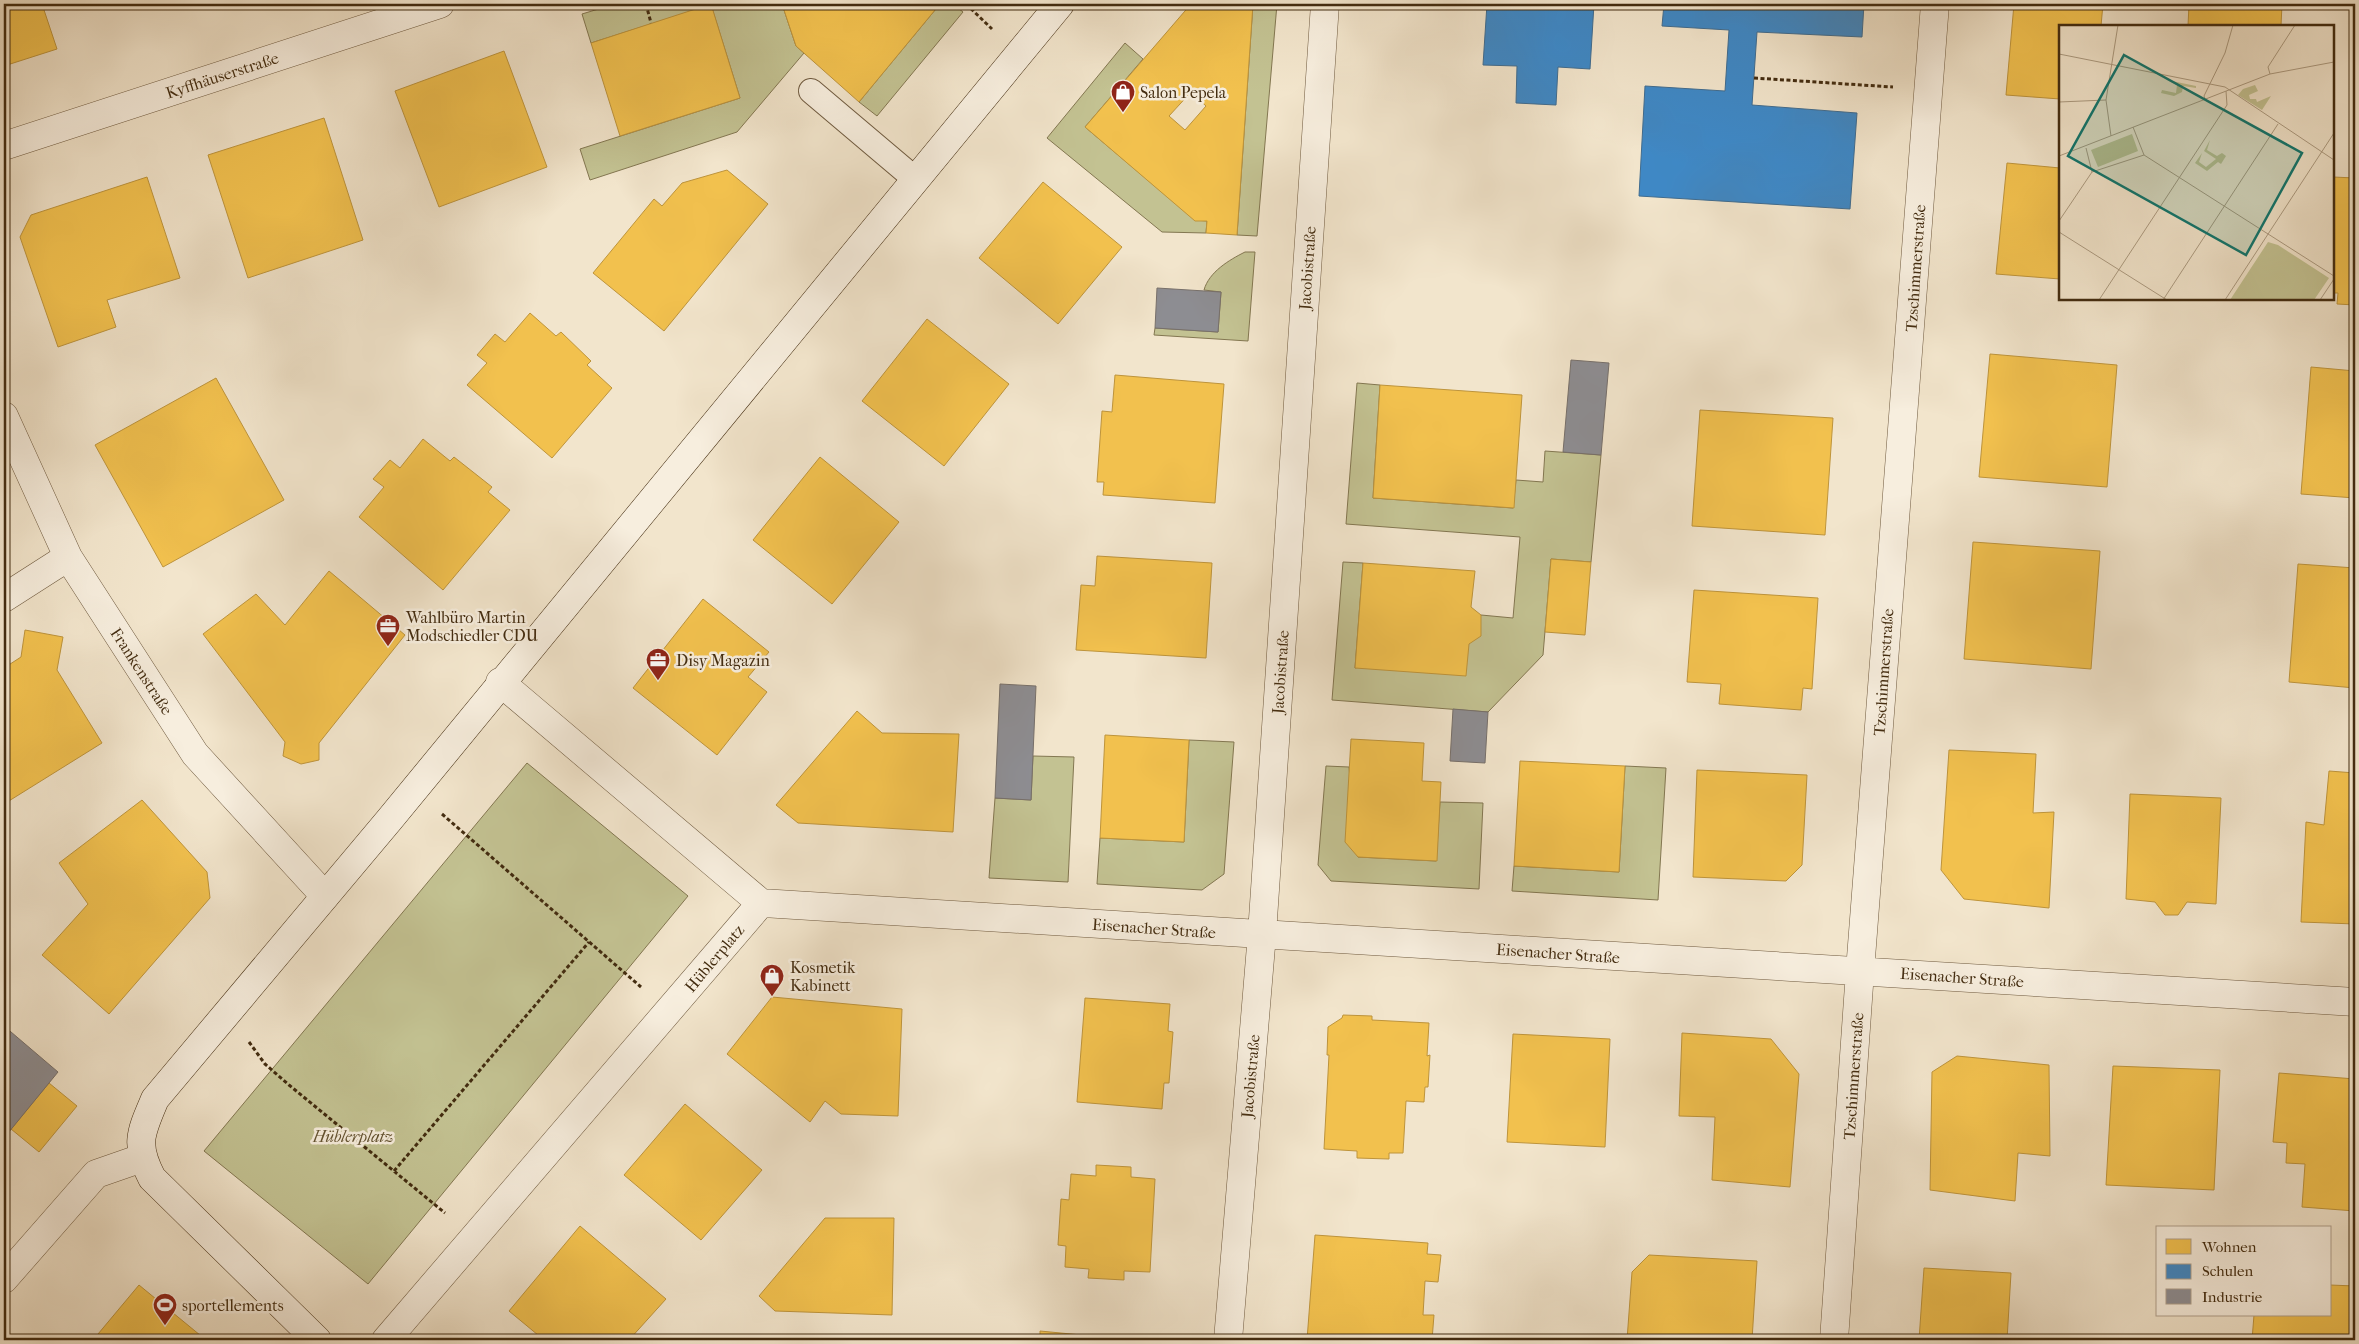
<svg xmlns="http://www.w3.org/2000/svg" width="2359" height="1344" font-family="'IM FELL French Canon',serif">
  <rect width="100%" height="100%" fill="#f2e5cc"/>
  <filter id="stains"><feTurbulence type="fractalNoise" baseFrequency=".004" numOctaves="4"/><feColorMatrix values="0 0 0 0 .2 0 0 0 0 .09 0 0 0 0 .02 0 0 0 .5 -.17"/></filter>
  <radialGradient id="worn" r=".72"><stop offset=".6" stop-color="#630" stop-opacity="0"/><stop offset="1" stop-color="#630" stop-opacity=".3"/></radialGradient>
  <!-- green -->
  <path fill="#c3c292" stroke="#837751" d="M615 4H782L796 46 804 53 737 132 590 180 580 149 740 98 711 5 591 43 582 14Z
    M940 4H953L963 12 877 116 859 102Z
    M1253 4H1277L1257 236 1237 235Z
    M1125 43 1143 59 1085 127 1195 220 1207 221 1206 233 1162 232 1047 138Z
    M1245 252H1255L1248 341 1154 335 1155 328 1218 332 1221 292 1204 290C1209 272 1229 260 1245 252Z
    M1357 383 1380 385 1373 498 1513 508 1516 480 1543 482 1545 451 1601 455 1591 562 1551 559 1543 655 1488 712 1332 700 1343 562 1363 563 1355 668 1469 644 1481 615 1513 618 1520 537 1346 524Z
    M1189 740 1234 742 1224 874 1202 890 1097 884 1100 838 1184 842Z
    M1033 756 1074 757 1068 882 989 878 995 798 1031 800Z
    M527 763 688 896 368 1284 204 1151Z
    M1326 766 1349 767 1358 857 1436 861 1440 802 1483 803 1479 889 1331 881 1318 865Z
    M1625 766 1666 768 1658 900 1512 891 1514 866 1619 872Z"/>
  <!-- homes -->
  <path fill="#f2c14e" stroke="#be943b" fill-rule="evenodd" d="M4 4H42L57 49 4 66Z
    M711 4 740 98 620 136 591 43Z
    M782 4H940L859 102 796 46Z
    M1191 4H1253L1237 235 1206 233 1207 221H1195L1085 127ZM1191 92 1206 106 1185 130 1169 116Z
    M2014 4H2103L2101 26H2060V99L2006 95Z
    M2189 4H2282L2281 26H2188Z
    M504 51 547 167 439 207 395 91Z
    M324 118 363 240 248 278 208 155Z
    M2007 163 2060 168V279L1996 274Z
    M727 170 768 204 664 331 593 273 654 199 662 206 682 183Z
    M147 177 180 278 107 300 116 327 58 347 20 237 31 215Z
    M2333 177 2355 178V305L2337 304 2338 293H2333Z
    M1043 182 1122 247 1058 324 979 258Z
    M530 313 556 336 561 332 591 361 587 365 612 388 552 458 467 385 487 363 477 355 495 334 505 342Z
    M927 319 1009 384 944 466 862 401Z
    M1990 354 2117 365 2107 487 1979 477Z
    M2311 367 2355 371V498L2301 494Z
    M1115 375 1224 384 1215 503 1103 495 1104 482H1097L1102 411 1112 412Z
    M216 378 284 500 163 567 95 445Z
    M1380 385 1522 395 1514 508 1373 498Z
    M1700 410 1833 418 1825 535 1692 526Z
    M423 439 450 461 454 457 492 487 488 492 510 510 443 590 359 517 384 487 373 479 390 460 400 468Z
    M820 457 899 522 832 604 753 540Z
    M1973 542 2100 551 2091 669 1964 659Z
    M1097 556 1212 563 1206 658 1076 650 1081 585 1095 586Z
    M1551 559 1591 562 1585 635 1545 632Z
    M1363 563 1475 571 1471 607 1481 615V636L1469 644 1466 676 1355 668Z
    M2298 564 2355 568V688L2289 682Z
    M329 571 405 635 319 743V760L301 764 283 756 285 742 203 634 256 594 285 625Z
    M1694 590 1818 598 1812 689 1803 688 1801 710 1719 704 1721 684 1687 682Z
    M703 599 769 652 748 677 767 692 717 755 633 688Z
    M25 630 63 637 57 670 102 743 4 804V668L21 657Z
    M857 711 882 733 959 734 953 832 798 823 776 805Z
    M1105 735 1189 740 1184 842 1100 838Z
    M1351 739 1424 743 1422 781 1441 782 1437 861 1358 857 1345 842Z
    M1949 750 2036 754 2033 813 2054 812 2049 908 1964 899 1941 870Z
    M1520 761 1625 766 1619 872 1514 866Z
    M1697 770 1807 775 1802 865 1786 881 1693 877Z
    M2329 771 2355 773V924L2301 922 2306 822 2324 825Z
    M2130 794 2221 798 2216 904 2187 902 2178 915H2165L2155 902 2126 899Z
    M142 800 207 872 210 898 109 1014 42 955 88 904 59 863Z
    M772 997 902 1009 898 1116 841 1114 825 1101 810 1122 727 1054Z
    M1085 998 1170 1004 1168 1031 1173 1032 1169 1083H1164L1162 1109 1077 1102Z
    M1343 1015 1372 1016V1020L1429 1023 1427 1056 1430 1055 1428 1087H1425L1424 1102 1406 1101 1403 1153H1389V1159L1357 1158V1151L1324 1149 1329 1055H1327L1328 1027 1342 1018Z
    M1682 1033 1771 1039 1799 1074 1790 1187 1712 1180 1715 1117 1679 1116Z
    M1513 1034 1610 1039 1605 1147 1507 1142Z
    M1957 1056 2049 1065 2050 1156 2018 1153 2015 1201 1930 1190 1932 1072Z
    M2113 1066 2220 1070 2214 1190 2106 1185Z
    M2279 1073 2355 1079V1211L2302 1207 2305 1164 2286 1163 2287 1143 2273 1142Z
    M49 1083 77 1106 39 1152 11 1129Z
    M685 1104 762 1170 701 1240 624 1175Z
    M1096 1165 1131 1167V1177L1155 1179 1150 1272 1124 1271V1280L1088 1278 1089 1269 1065 1267 1066 1246 1058 1245 1061 1199 1069 1200 1071 1174 1096 1176Z
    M825 1218H894L892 1315 775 1311 759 1296Z
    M580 1226 666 1299 629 1340H544L509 1311Z
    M1315 1235 1428 1243 1427 1254 1441 1255 1438 1282 1425 1281 1423 1315H1434L1432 1340H1307Z
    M1649 1255 1757 1261 1752 1340H1627L1632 1272Z
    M1924 1268 2011 1273 2007 1340H1919Z
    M139 1285 206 1340H93Z
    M2330 1285 2355 1286V1340H2252L2254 1315H2330Z
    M1040 1331 1133 1340H1019V1338L1040 1340Z"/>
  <!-- schools -->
  <path fill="#3f88c5" stroke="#406c8f" d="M1487 4H1594L1590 69 1558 67 1556 105 1516 103 1517 66 1483 65Z
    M1664 4H1864L1862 37 1757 32 1752 105 1857 113 1850 209 1639 196 1645 86 1725 91 1729 30 1662 26Z"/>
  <!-- industry -->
  <path fill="#8d8d92" stroke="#77706b" d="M1157 288 1221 292 1218 332 1155 328Z
    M1571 360 1609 363 1601 455 1563 452Z
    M1000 684 1036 686 1031 800 995 798Z
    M1453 709 1488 712 1485 763 1450 761Z
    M4 1026 58 1072 4 1138Z"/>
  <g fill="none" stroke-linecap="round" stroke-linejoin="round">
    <defs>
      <path id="lane" d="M811 91 915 179"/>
      <path id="street" d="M4 146 440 4
        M4 416 68 557 195 754 325 896
        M4 598 68 557
        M761 903 2355 1002
        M4 1279 96 1174 142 1158
        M386 1340 761 903 500 682
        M1228 1340 1262 934 1325 4
        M1834 1340 1860 971 1935 4"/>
      <path id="secondary" d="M317 1340 152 1178C134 1144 141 1132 155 1099L390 819 1060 4"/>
    </defs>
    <!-- lane casing -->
    <use href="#lane" stroke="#6f5a3f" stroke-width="26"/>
    <!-- street casing -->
    <use href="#street" stroke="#6f5a3f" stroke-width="29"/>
    <!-- secondary casing -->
    <use href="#secondary" stroke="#432c10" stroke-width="29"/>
    <!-- path -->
    <path stroke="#432c10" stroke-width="3" stroke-dasharray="4 2.5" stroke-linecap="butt" d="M646 4 651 23
      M966 4 992 29
      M1754 78 1893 87
      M442 814 641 987
      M249 1042 265 1064 289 1085 445 1213
      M394 1171 589 942"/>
    <!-- lane -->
    <use href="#lane" stroke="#f7eede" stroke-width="24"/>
    <!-- street -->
    <use href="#street" stroke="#f7eede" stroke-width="28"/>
    <!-- secondary -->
    <use href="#secondary" stroke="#f7eede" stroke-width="28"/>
  </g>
  <!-- icons -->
  <defs>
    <symbol id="shop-pin" viewBox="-11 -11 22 30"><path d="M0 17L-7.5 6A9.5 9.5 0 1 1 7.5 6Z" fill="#8f2418" stroke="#f7eede"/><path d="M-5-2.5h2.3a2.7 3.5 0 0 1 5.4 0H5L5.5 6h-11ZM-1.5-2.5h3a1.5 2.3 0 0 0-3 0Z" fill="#fff"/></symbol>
    <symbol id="office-pin" viewBox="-11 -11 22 30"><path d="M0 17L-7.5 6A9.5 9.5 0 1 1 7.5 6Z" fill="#8f2418" stroke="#f7eede"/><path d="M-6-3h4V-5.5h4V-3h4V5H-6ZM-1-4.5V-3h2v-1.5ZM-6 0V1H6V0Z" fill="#fff"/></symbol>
    <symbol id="stadium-pin" viewBox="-11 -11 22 30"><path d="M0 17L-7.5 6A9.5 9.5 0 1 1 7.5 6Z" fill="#8f2418" stroke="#f7eede"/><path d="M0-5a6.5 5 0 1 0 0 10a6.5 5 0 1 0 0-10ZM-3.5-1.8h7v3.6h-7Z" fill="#fff"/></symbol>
  </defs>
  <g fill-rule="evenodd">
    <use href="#shop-pin" x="1109" y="78" width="28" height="38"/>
    <use href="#office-pin" x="374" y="612" width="28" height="38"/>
    <use href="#office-pin" x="644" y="646" width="28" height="38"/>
    <use href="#shop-pin" x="758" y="962" width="28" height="38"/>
    <use href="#stadium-pin" x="151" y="1291" width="28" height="38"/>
  </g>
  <g text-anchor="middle" stroke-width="5" stroke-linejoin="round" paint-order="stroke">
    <!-- street labels -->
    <g font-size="16" fill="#432c10" stroke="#f7eede">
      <text transform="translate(222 75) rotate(-18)" y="6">Kyffhäuserstraße</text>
      <text transform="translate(1307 268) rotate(-86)" y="6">Jacobistraße</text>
      <text transform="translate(1915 268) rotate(-86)" y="6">Tzschimmerstraße</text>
      <text transform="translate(142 671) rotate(57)" y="6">Frankenstraße</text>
      <text transform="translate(1280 672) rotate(-86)" y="6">Jacobistraße</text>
      <text transform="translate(1883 672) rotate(-86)" y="6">Tzschimmerstraße</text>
      <text transform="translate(1154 928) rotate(4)" y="6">Eisenacher Straße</text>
      <text transform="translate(1558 953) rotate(4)" y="6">Eisenacher Straße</text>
      <text transform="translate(714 958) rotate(-50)" y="6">Hüblerplatz</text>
      <text transform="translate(1962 977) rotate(4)" y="6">Eisenacher Straße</text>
      <text transform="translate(1250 1076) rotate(-85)" y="6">Jacobistraße</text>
      <text transform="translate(1853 1076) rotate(-86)" y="6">Tzschimmerstraße</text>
    </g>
    <!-- poi labels -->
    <g font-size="16" fill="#432c10" stroke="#f7eede" text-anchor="start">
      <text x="1140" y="98">Salon Pepela</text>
      <text x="406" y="623">Wahlbüro Martin<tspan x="406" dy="18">Modschiedler CDU</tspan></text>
      <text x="676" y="666">Disy Magazin</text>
      <text x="790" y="973">Kosmetik<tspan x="790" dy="18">Kabinett</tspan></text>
      <text x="182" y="1311">sportellements</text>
    </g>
    <!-- park labels -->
    <g font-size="16" font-style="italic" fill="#635230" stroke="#f7eede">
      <text x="353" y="1142">Hüblerplatz</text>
    </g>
  </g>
  <!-- overview -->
  <g transform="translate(2059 25)">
    <rect width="275" height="275" fill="#f2e5cc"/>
    <path d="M108 55 137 61V63L124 61 123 67 115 71 102 68 103 65 117 68 118 60ZM196 60 199 66 190 70 191 74H197L198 77 212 71 203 85 179 70 184 64ZM73 109 79 126 39 142 32 125ZM151 115 148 125 158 131 163 128 167 131 162 139 159 137 148 146 136 138 143 128 140 137 147 142 157 134 145 126ZM209 217 219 220 270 253 255 275H171Z" fill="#c3c292"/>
    <path fill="none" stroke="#ac9b81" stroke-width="1" d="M0 29 166 62 275 135M211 49 209 42 236 0M146 74 145 71 166 28 174 0M0 77 47 75M52 111 47 75 59 0M27 123 33 147M85 130 275 251M0 131 211 49 275 37M33 147 85 130 74 102M0 196 33 147M0 207 108 275M40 275 168 80 167 66M104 275 219 99M166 275 275 108M261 275 275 254"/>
    <path fill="#0f766e" fill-opacity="0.15" stroke="#0f766e" stroke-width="2.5" d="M65 30 243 128 187 230 9 131Z"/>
    <rect width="275" height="275" fill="none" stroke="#432c10" stroke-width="2.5"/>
  </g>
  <!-- margin -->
  <rect width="2359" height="1344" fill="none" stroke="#f2e5cc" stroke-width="20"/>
  <rect x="5" y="5" width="2349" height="1334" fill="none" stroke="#432c10" stroke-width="2.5"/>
  <rect x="10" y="10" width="2339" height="1324" fill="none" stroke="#432c10"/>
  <!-- legend -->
  <rect x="2156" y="1226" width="175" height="90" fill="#f7eede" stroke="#afa08c"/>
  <rect x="2166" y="1239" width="25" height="15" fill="#f2c14e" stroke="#afa08c"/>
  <text x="2202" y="1252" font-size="15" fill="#432c10">Wohnen</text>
  <rect x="2166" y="1264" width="25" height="15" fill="#3f88c5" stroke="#afa08c"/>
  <text x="2202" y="1276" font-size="15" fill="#432c10">Schulen</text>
  <rect x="2166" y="1289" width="25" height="15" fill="#8d8d92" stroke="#afa08c"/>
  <text x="2202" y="1302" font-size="15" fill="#432c10">Industrie</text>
  <rect width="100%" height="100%" filter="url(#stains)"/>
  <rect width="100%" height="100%" fill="url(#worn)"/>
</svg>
